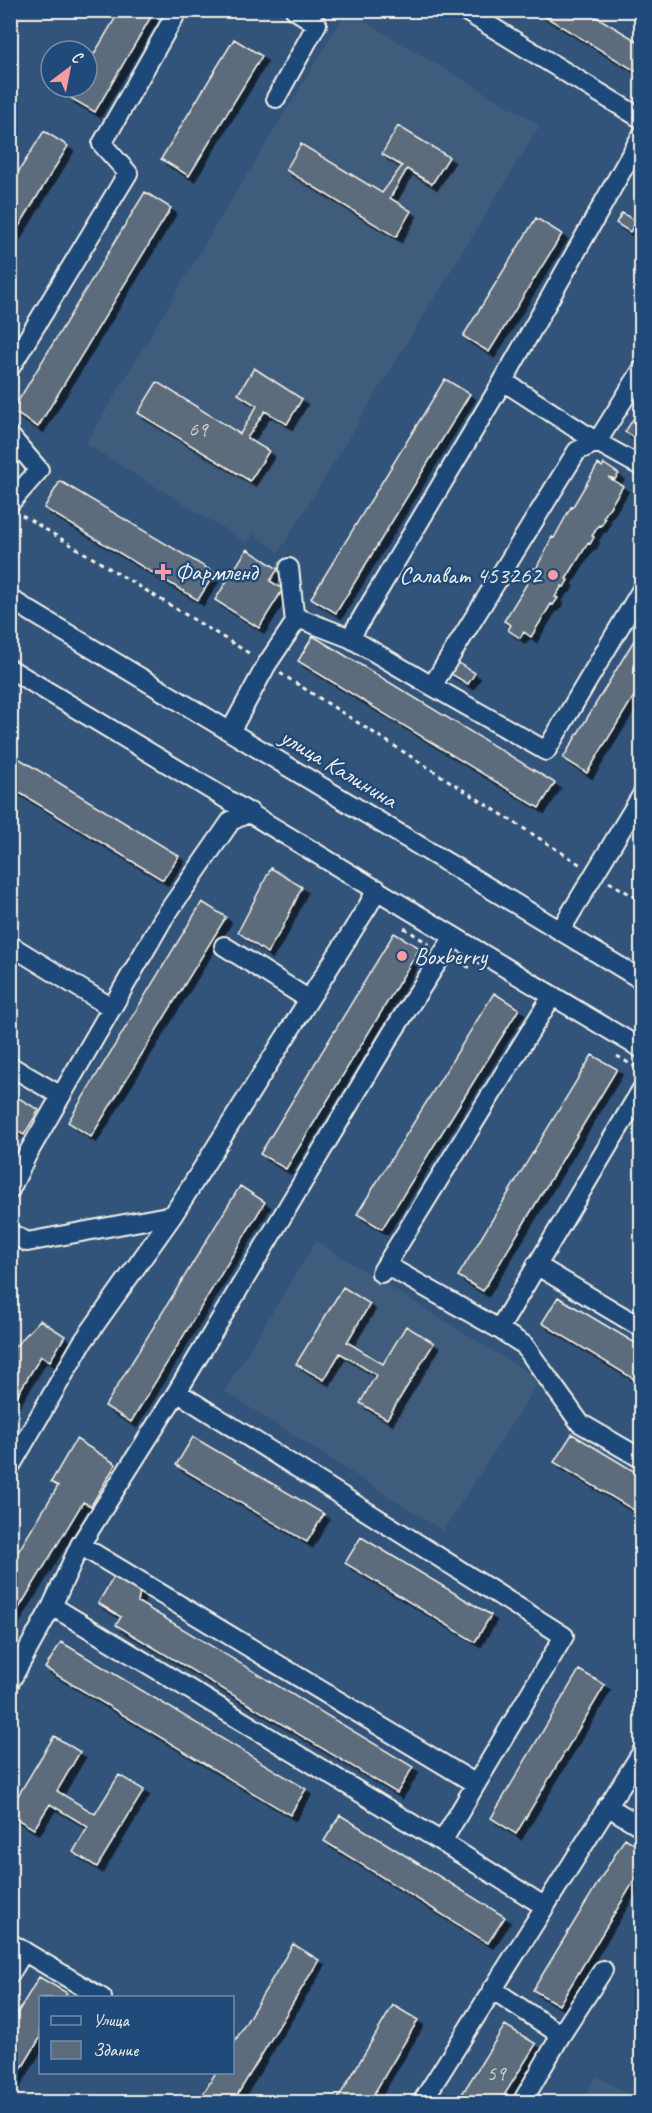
<svg xmlns="http://www.w3.org/2000/svg" width="652" height="2113" font-family="Caveat,sans-serif">
  <defs>
    <filter id="shadow"><feDropShadow dx="5.5" dy="5.5" stdDeviation="0" flood-color="#0009"/></filter>
  </defs>
  <rect width="100%" height="100%" fill="#32547b"/>
  <filter id="ink" filterUnits="userSpaceOnUse"><feTurbulence type="fractalNoise" baseFrequency=".0167" numOctaves="2"/><feDisplacementMap in="SourceGraphic" scale="12" xChannelSelector="R" yChannelSelector="G"/><feConvolveMatrix kernelMatrix="1 2 1 2 8 2 1 2 1" color-interpolation-filters="sRGB"/></filter>
  <g filter="url(#ink)">
    <!-- built -->
    <path fill="#3f5b7b" d="M347 11 540 125 279 552 253 534 247 543 86 444 209 237Z
      M316 1241 540 1380 443 1531 224 1391Z
      M597 2076 641 2102H581Z"/>
    <!-- building -->
    <path fill="#5d6c7c" stroke="#f4f1e8" stroke-width="1.5" filter="url(#shadow)" d="M120 10H155L95 112 69 97 74 87H87V66Z
      M534 10H585L642 44V75Z
      M234 39 262 56 189 176 161 159Z
      M398 126 449 157 432 184 407 169 390 198 411 211 396 237 286 170 301 144 382 193 402 166 382 154Z
      M44 131 68 146 10 241V185Z
      M145 192 171 208 38 427 12 411Z
      M622 213 636 221 630 232 616 223Z
      M536 218 562 234 489 352 463 336Z
      M254 368 302 399 287 424 265 411 247 438 269 451 250 481 138 413 157 382 240 434 257 406 238 394Z
      M445 379 470 394 336 613 311 598Z
      M642 405V442L625 432Z
      M598 464 602 467 604 464 619 474 615 479 608 477 623 486 603 518 605 519 601 526 599 525 592 536 594 537 590 544 588 543 566 579 568 580 564 587 562 586 555 597 558 598 553 605 551 604 531 637 524 632 520 638 508 630 511 625 504 621 528 582 526 581 534 568 536 569 552 537 554 538 571 507 572 508Z
      M60 481 215 573 198 600 44 508Z
      M247 549 278 569 270 581 283 589 259 628 215 600Z
      M642 627V683L587 773 563 758Z
      M313 636 555 783 539 808 298 661Z
      M455 661 475 673 468 684 448 672Z
      M10 753 179 856 163 880 10 787Z
      M271 868 302 887 282 929 267 953 238 932Z
      M202 902 226 917 91 1137 68 1122Z
      M394 933 420 948 286 1169 260 1154Z
      M494 993 519 1009 382 1229 357 1214Z
      M592 1055 617 1069 483 1291 458 1276Z
      M10 1093 39 1110 24 1135 10 1127Z
      M240 1186 265 1202 131 1422 105 1406Z
      M343 1287 370 1304 347 1342 383 1364 406 1326 434 1343 387 1419 360 1403 376 1375 340 1353 324 1380 296 1364Z
      M558 1297 642 1347V1384L542 1323Z
      M40 1320 65 1336 50 1361 41 1356 10 1407V1352Z
      M572 1434 642 1476V1515L554 1462Z
      M193 1437 324 1514 307 1542 176 1465Z
      M76 1439 116 1464 91 1506 83 1502 10 1623V1565L58 1486 51 1482Z
      M361 1537 491 1615 475 1642 345 1563Z
      M115 1575 140 1590 138 1602 413 1767 397 1793 116 1625 121 1617 98 1603Z
      M61 1642 306 1789 290 1815 45 1668Z
      M579 1670 605 1685 516 1834 491 1818Z
      M54 1736 80 1752 57 1791 95 1814 119 1775 144 1790 97 1867 73 1852 88 1827 50 1804 34 1829 10 1815V1809Z
      M340 1815 505 1917 488 1943 324 1841Z
      M625 1838 642 1849V1868L559 2005 533 1990Z
      M293 1944 319 1960 233 2102H212L202 2096 216 2072H232V2046Z
      M39 1977 67 1993 64 1998H40V2038L10 2088V2025Z
      M393 2005 418 2020 369 2102H336Z
      M505 2025 536 2044 500 2102H457Z"/>
    <g fill="none" stroke-linecap="round" stroke-linejoin="round">
      <defs>
        <path id="minor" d="M464 10 642 119
          M276 98 317 24 295 10
          M10 368 128 173 102 144 178 10
          M503 381 597 442 642 370
          M10 436 39 470 10 503
          M289 568 295 622
          M10 599 642 980
          M350 638 432 686 577 451 597 442 642 467
          M10 669C222 795 430 924 642 1049
          M432 686 546 751 642 589
          M231 730 267 664 298 618 350 638 503 381 642 135
          M560 931 642 795
          M10 945 112 1008
          M224 946 308 999
          M10 1066 61 1096
          M10 1190 27 1155 163 919 231 821 250 812
          M10 1233 27 1242 173 1215
          M386 1265 499 1329 642 1089
          M536 1265 642 1328
          M381 1273 552 996
          M499 1329 524 1345 580 1423 642 1459
          M10 1467 82 1343 173 1215 368 906 377 889
          M80 1545 476 1784 564 1636 177 1392
          M52 1606 442 1842 544 1906
          M10 1682 52 1606 80 1545 177 1392 392 1033 453 938
          M607 1806 642 1827
          M442 1842 476 1784
          M10 1943 102 1998
          M10 1974 24 1951
          M492 1989 561 2035 603 1970
          M422 2102 642 1752
          M522 2102 561 2035"/>
      </defs>
      <!-- minor casing -->
      <use href="#minor" stroke="#f4f1e8" stroke-width="22"/>
      <!-- path -->
      <path stroke="#f4f1e8" stroke-width="3" stroke-dasharray="4.5 4.5" stroke-linecap="butt" d="M22 515 252 655
        M280 673 581 865
        M609 882 642 901
        M404 928 429 944
        M458 961 470 968
        M617 1056 642 1071"/>
      <!-- minor -->
      <use href="#minor" stroke="#1f4a7a" stroke-width="18"/>
    </g>
  </g>
  <!-- markers -->
  <g fill="#ff9aa2" stroke="#1f4a7a" stroke-width="2">
    <path d="M160 563h6v6h6v6h-6v6h-6v-6h-6v-6h6z"/>
    <circle cx="553" cy="575" r="6"/>
    <circle cx="402" cy="956" r="6"/>
  </g>
  <g text-anchor="middle" stroke-width="5" stroke-linejoin="round" paint-order="stroke">
    <!-- number labels -->
    <g font-size="21" fill="#ced0cd">
      <text x="198" y="436">69</text>
      <text x="496" y="2080">59</text>
    </g>
    <!-- poi labels -->
    <g font-size="24" fill="#f4f1e8" stroke="#1f4a7a" text-anchor="start">
      <text x="175" y="580">Фармленд</text>
      <text x="541" y="583" text-anchor="end">Салават 453262</text>
      <text x="414" y="964">Boxberry</text>
    </g>
    <!-- street labels -->
    <g font-size="24" fill="#f4f1e8" stroke="#1f4a7a">
      <text transform="translate(339 768) rotate(31)" y="8">улица Калинина</text>
    </g>
  </g>
  <!-- margin -->
  <rect width="652" height="2113" fill="none" stroke="#1f4a7a" stroke-width="36"/>
  <rect x="18" y="18" width="616" height="2077" fill="none" stroke="#f4f1e8" stroke-width="2" filter="url(#ink)"/>
  <!-- legend -->
  <rect x="39" y="1996" width="195" height="78" fill="#1f4a7a" stroke="#748da6" stroke-width="1.5"/>
  <rect x="51" y="2016" width="30" height="9" fill="#1f4a7a" stroke="#748da6" stroke-width="1.5"/>
  <text x="93" y="2026" font-size="18" fill="#f4f1e8">Улица</text>
  <rect x="51" y="2041" width="30" height="18" fill="#5d6c7c" stroke="#748da6" stroke-width="1.5"/>
  <text x="93" y="2056" font-size="18" fill="#f4f1e8">Здание</text>
  <!-- north arrow -->
  <g transform="translate(69 69) rotate(32)"><circle r="28" fill="#1f4a7a" stroke="#748da6" stroke-width="1.5"/>
  <path d="M0-4.5L10 22L0 15L-10 22Z" fill="#ff9aa2"/>
  <text y="-9" font-size="16" font-weight="bold" text-anchor="middle" fill="#f4f1e8">С</text>
  </g>
</svg>
